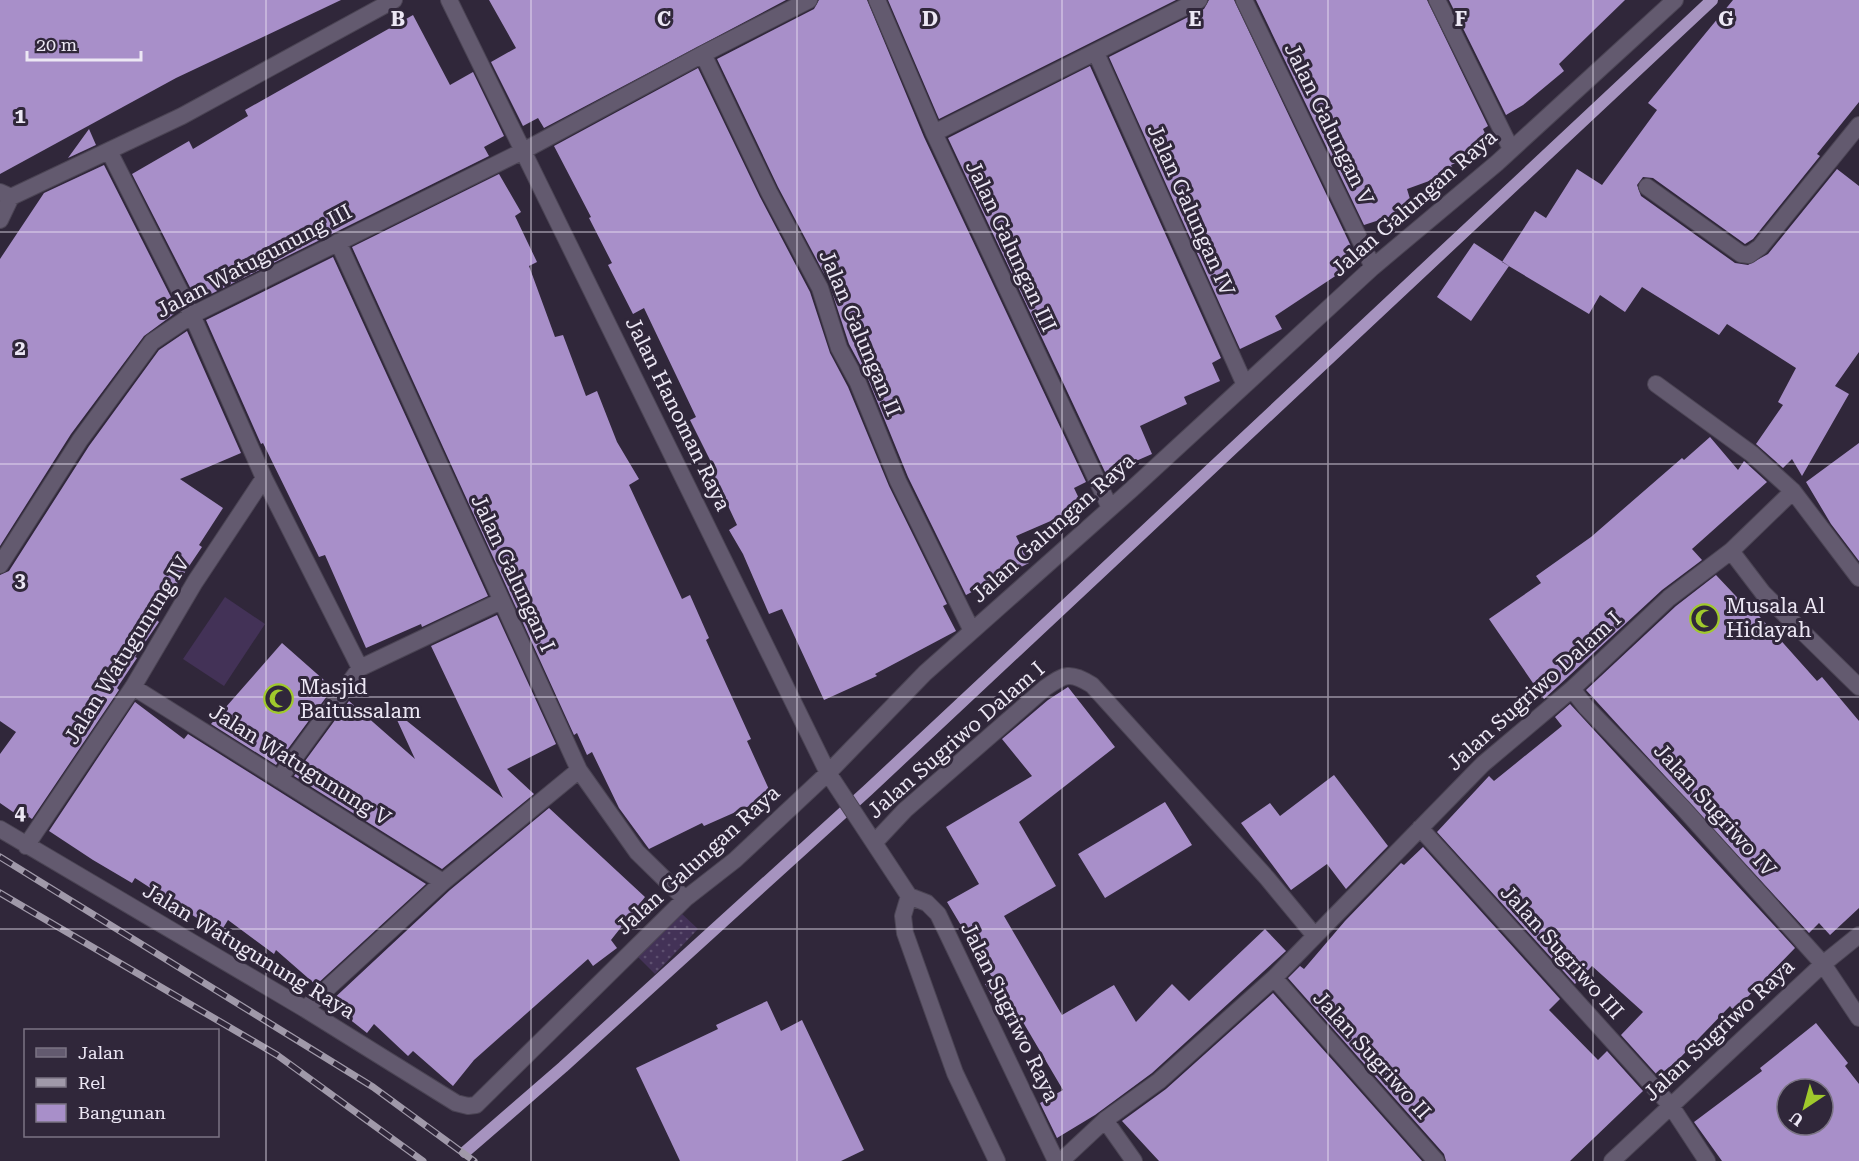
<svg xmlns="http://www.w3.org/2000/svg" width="1859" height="1161" font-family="'Roboto Serif',serif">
  <defs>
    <pattern id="park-dots" width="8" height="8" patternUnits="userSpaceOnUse" patternTransform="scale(1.5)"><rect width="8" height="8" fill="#433257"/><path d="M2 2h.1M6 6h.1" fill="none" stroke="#5e5070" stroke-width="1.8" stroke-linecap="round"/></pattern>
  </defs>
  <rect width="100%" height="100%" fill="#30273a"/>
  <!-- green -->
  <path fill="#433257" d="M225 597 265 624 224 686 183 659Z"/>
  <!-- park -->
  <path fill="url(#park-dots)" d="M681 913 698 929 655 974 638 957Z"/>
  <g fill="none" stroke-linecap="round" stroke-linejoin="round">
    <!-- stream -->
    <path stroke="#a693bf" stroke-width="12" d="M465 1152 563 1067 868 790 1712 0"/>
  </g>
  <!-- building -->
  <path fill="#a88fc9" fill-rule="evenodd" d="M0 0H341L176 78 0 174Z
    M489 0H786L544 128 538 118 523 126 491 62 516 48Z
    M819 0H867L924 137 1086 482 1074 488 1083 507 1016 536 1029 563 966 595 908 477 868 379 849 344 829 283 778 187 717 59 814 9Z
    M888 0H1176L939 119Z
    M1209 0H1234L1358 261 1275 316 1282 329 1240 349 1109 57 1204 9Z
    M1256 0H1427L1488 126 1483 129 1491 146 1451 165 1454 172 1407 189 1413 209 1364 225Z
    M1449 0H1625L1559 64 1564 71 1523 105 1506 115Z
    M1733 0H1859V102L1817 154 1820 156 1753 239 1745 244 1653 178 1643 177 1637 185 1641 196 1735 263 1748 265 1768 254 1837 169 1859 186V352L1835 386 1849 394 1802 476 1792 459 1783 468 1756 444 1783 405 1778 402 1796 368 1727 324 1719 335 1642 287 1625 312 1600 295 1589 314 1502 262 1535 211 1546 218 1577 169 1602 185 1657 110 1648 103Z
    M413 15 450 85 473 72 504 136 484 147 489 156 197 301 132 174 189 141 193 149 248 116 245 110Z
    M1090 66 1221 358 1212 363 1220 381 1184 397 1187 404 1140 426 1152 454 1106 474 948 138Z
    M698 68 760 197 810 292 830 353 848 387 889 486 947 604 943 606 956 631 875 674 877 676 824 700 782 609 769 614 743 554 729 530 737 525 708 463 711 462 690 420 696 417 644 308 633 314 608 265 612 263 589 218 591 217 554 146Z
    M89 129 96 145 68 158Z
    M104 165 178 311 144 336 71 434 0 546V259L44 193Z
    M499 174 521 212 515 216 537 262 529 266 555 337 563 335 586 396 597 391 617 442 639 479 629 485 682 599 690 595 709 638 706 640 751 739 747 741 772 796 704 826 702 823 649 849 619 808 592 752 587 755 577 733 574 735 352 247Z
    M1474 243 1509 266 1471 321 1437 297Z
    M333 257 488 596 422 627 421 624 366 648 325 555 319 557 263 443 261 444 206 320Z
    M187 331 241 453 180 479 223 508 199 545 202 547 154 618 159 622 135 657 137 658 117 688 119 690 32 819 29 817 26 821 0 803V754L16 732 0 721V575L9 571 89 446 159 350Z
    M1710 437 1738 470 1744 461 1767 482 1692 549 1702 560 1662 590 1544 699 1489 619 1541 583 1536 576 1591 537 1682 458 1684 460Z
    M1859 443V561L1831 524 1806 482Z
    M1716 575 1750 611 1752 608 1817 681 1822 677 1859 721V908L1830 935 1819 923 1809 933 1586 690 1676 606Z
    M497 615 556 744 507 769 534 794 442 869 294 776 349 701 415 759 392 709 503 798 431 646Z
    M282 643 333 688 276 765 211 724Z
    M1068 687 1115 747 1019 822 1056 886 1004 916 1062 1015 1114 985 1136 1022 1172 984 1189 1001 1265 929 1286 951 1152 1073 1095 1115 1057 1138 1040 1103 1063 1090 1020 1017 1008 1024 985 984 993 979 947 902 979 884 946 827 1032 776 1002 739 1048 700Z
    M135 702 184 739 188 734 426 884 316 985 276 950 274 954 228 920 220 933 135 878 132 883 93 860 49 831Z
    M1570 704 1795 948 1734 1011 1730 1006 1677 1061 1658 1076 1621 1035 1643 1012 1592 966 1575 984 1437 832 1489 776 1494 781 1562 726 1555 717Z
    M1334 775 1388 846 1346 889 1327 864 1291 890 1241 823 1270 803 1280 816Z
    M1165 802 1192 845 1105 898 1078 854Z
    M549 808 645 897 611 940 617 948 593 966 588 959 474 1060 453 1086 413 1051 408 1056 374 1024 367 1033 329 1003 450 890Z
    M1423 847 1560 999 1549 1010 1598 1060 1607 1051 1643 1091 1570 1161H1446L1444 1154 1288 978 1300 966 1304 969 1345 921 1401 863 1404 865Z
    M1273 993 1422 1161H1159L1122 1121 1166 1089Z
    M767 1001 781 1031 802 1020 864 1150 841 1161H680L636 1068 718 1029 716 1025Z
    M1816 1023 1848 1063 1845 1066 1859 1084V1161H1722L1694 1122 1762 1071 1760 1068ZM1787 1089H1823V1125H1787Z"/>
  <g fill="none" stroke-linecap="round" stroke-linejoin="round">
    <defs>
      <path id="minor" d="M449 0 828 773 909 896 927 903 938 914 1056 1161
        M877 0 934 133 1110 508
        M1244 0 1373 267
        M1437 0 1511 149
        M1096 53 1245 385
        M703 54 769 192 820 288 839 348 858 383 898 481 972 631
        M934 133 1199 0
        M109 151 192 315 264 478 360 668
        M1647 187 1741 254 1749 255 1760 247 1859 125
        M0 192 11 197 182 116 394 0
        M0 220 11 197
        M338 242 579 770 637 852 685 899
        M1656 384 1752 454 1793 491 1859 578
        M1731 551 1763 593 1859 687
        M0 565 80 440 152 342 192 315 523 151 703 54 809 0
        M133 687 443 882
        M1572 689 1586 707 1683 808 1823 964 1859 1018
        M279 779 360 668 501 601
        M1420 828 1671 1106 1707 1161
        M0 829 305 1009 456 1103 468 1106 476 1105 685 899 735 860 828 773 925 673 1132 489 1373 267 1497 163 1675 0
        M874 843 905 810 1045 688C1065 674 1070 671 1092 685L1267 878 1315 936
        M26 846 133 687 195 582 264 478
        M909 896 903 916 905 933 955 1073 997 1161
        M1274 978 1436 1161
        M305 1009 443 882 579 770
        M1105 1120 1134 1161
        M1061 1161 1105 1120 1159 1081 1274 978 1483 764 1572 689 1669 598 1731 551 1793 491
        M1612 1161 1823 964 1859 935"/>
    </defs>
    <!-- minor casing -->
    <use href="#minor" stroke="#4b4454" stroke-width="18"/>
    <!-- minor -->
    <use href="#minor" stroke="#635a6f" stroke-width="16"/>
    <defs>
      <path id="rail" d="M0 857 373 1087 474 1161
        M0 893 277 1055 423 1161"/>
    </defs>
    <!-- rail casing -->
    <use href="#rail" stroke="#a099a9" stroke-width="7"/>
    <!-- rail -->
    <use href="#rail" stroke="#30273a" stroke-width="4.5" stroke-dasharray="14" stroke-linecap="butt"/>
  </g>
  <!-- grid -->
  <path fill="none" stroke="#ece7f4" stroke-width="1.5" stroke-opacity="0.55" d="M266 0V1161M531 0V1161M797 0V1161M1062 0V1161M1328 0V1161M1593 0V1161M0 232H1859M0 464H1859M0 697H1859M0 929H1859"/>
  <!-- icons -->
  <defs>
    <symbol id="mosque-ring" viewBox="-11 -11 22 22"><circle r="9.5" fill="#30273a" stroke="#a0c92c" stroke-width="1.5"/><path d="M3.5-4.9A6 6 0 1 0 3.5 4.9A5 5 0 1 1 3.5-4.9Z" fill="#a0c92c"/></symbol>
  </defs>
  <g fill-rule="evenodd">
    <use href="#mosque-ring" x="1688" y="602" width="33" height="33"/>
    <use href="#mosque-ring" x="262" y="682" width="33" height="33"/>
  </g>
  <g text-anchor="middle" stroke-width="6" stroke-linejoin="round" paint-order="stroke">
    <!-- street labels -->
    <g font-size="21" fill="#ece7f4" stroke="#30273a">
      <text transform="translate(1329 124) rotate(64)" y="7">Jalan Galungan V</text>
      <text transform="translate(1414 203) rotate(-41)" y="7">Jalan Galungan Raya</text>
      <text transform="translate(1191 210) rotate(66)" y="7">Jalan Galungan IV</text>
      <text transform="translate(1011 246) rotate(65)" y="7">Jalan Galungan III</text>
      <text transform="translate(254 261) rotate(-28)" y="7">Jalan Watugunung III</text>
      <text transform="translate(860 333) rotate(67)" y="7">Jalan Galungan II</text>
      <text transform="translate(678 414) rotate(64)" y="7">Jalan Hanoman Raya</text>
      <text transform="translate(1053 528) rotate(-42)" y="7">Jalan Galungan Raya</text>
      <text transform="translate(513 573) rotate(65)" y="7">Jalan Galungan I</text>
      <text transform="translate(127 650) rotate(-58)" y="7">Jalan Watugunung IV</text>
      <text transform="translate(1534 691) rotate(-42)" y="7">Jalan Sugriwo Dalam I</text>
      <text transform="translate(956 740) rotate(-41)" y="7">Jalan Sugriwo Dalam I</text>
      <text transform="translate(300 765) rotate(32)" y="7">Jalan Watugunung V</text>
      <text transform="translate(1715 810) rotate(48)" y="7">Jalan Sugriwo IV</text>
      <text transform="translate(698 860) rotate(-42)" y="7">Jalan Galungan Raya</text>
      <text transform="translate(249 951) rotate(31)" y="7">Jalan Watugunung Raya</text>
      <text transform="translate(1562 952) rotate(48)" y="7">Jalan Sugriwo III</text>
      <text transform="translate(1010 1012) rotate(64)" y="7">Jalan Sugriwo Raya</text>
      <text transform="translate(1719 1030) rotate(-43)" y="7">Jalan Sugriwo Raya</text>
      <text transform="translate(1372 1055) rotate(48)" y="7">Jalan Sugriwo II</text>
    </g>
    <!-- poi labels -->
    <g font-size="21" fill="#ece7f4" stroke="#30273a" text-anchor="start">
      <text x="1726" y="613">Musala Al<tspan x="1726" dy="24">Hidayah</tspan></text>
      <text x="300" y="694">Masjid<tspan x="300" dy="24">Baitussalam</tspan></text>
    </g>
  </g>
  <g font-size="20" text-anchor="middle" font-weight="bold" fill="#ece7f4" stroke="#30273a" stroke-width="6" stroke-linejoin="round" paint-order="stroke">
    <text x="398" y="26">B</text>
    <text x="664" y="26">C</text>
    <text x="930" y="26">D</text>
    <text x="1195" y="26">E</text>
    <text x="1461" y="26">F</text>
    <text x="1726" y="26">G</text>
    <text x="20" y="123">1</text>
    <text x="20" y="355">2</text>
    <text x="20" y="587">3</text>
    <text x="20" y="820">4</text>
  </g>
  <!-- legend -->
  <rect x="24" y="1029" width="195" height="108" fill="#30273a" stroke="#7b7484" stroke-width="1.5"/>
  <rect x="36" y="1048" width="30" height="9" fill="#635a6f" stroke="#7b7484" stroke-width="1.5"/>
  <text x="78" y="1059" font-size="18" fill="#ece7f4">Jalan</text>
  <rect x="36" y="1078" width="30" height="9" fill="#a099a9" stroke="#7b7484" stroke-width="1.5"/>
  <text x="78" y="1089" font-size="18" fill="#ece7f4">Rel</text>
  <rect x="36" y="1104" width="30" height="18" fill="#a88fc9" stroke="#7b7484" stroke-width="1.5"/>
  <text x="78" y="1119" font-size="18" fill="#ece7f4">Bangunan</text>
  <!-- north arrow -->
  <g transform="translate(1805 1107) rotate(216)"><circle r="28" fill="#30273a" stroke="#7b7484" stroke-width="1.5"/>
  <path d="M0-4.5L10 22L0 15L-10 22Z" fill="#a0c92c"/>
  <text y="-9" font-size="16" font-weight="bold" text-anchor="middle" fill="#ece7f4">U</text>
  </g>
  <!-- scale -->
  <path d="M27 51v9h114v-9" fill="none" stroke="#ece7f4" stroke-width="3"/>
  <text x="36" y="51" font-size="18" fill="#ece7f4" stroke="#30273a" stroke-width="4.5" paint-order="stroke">20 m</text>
</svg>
